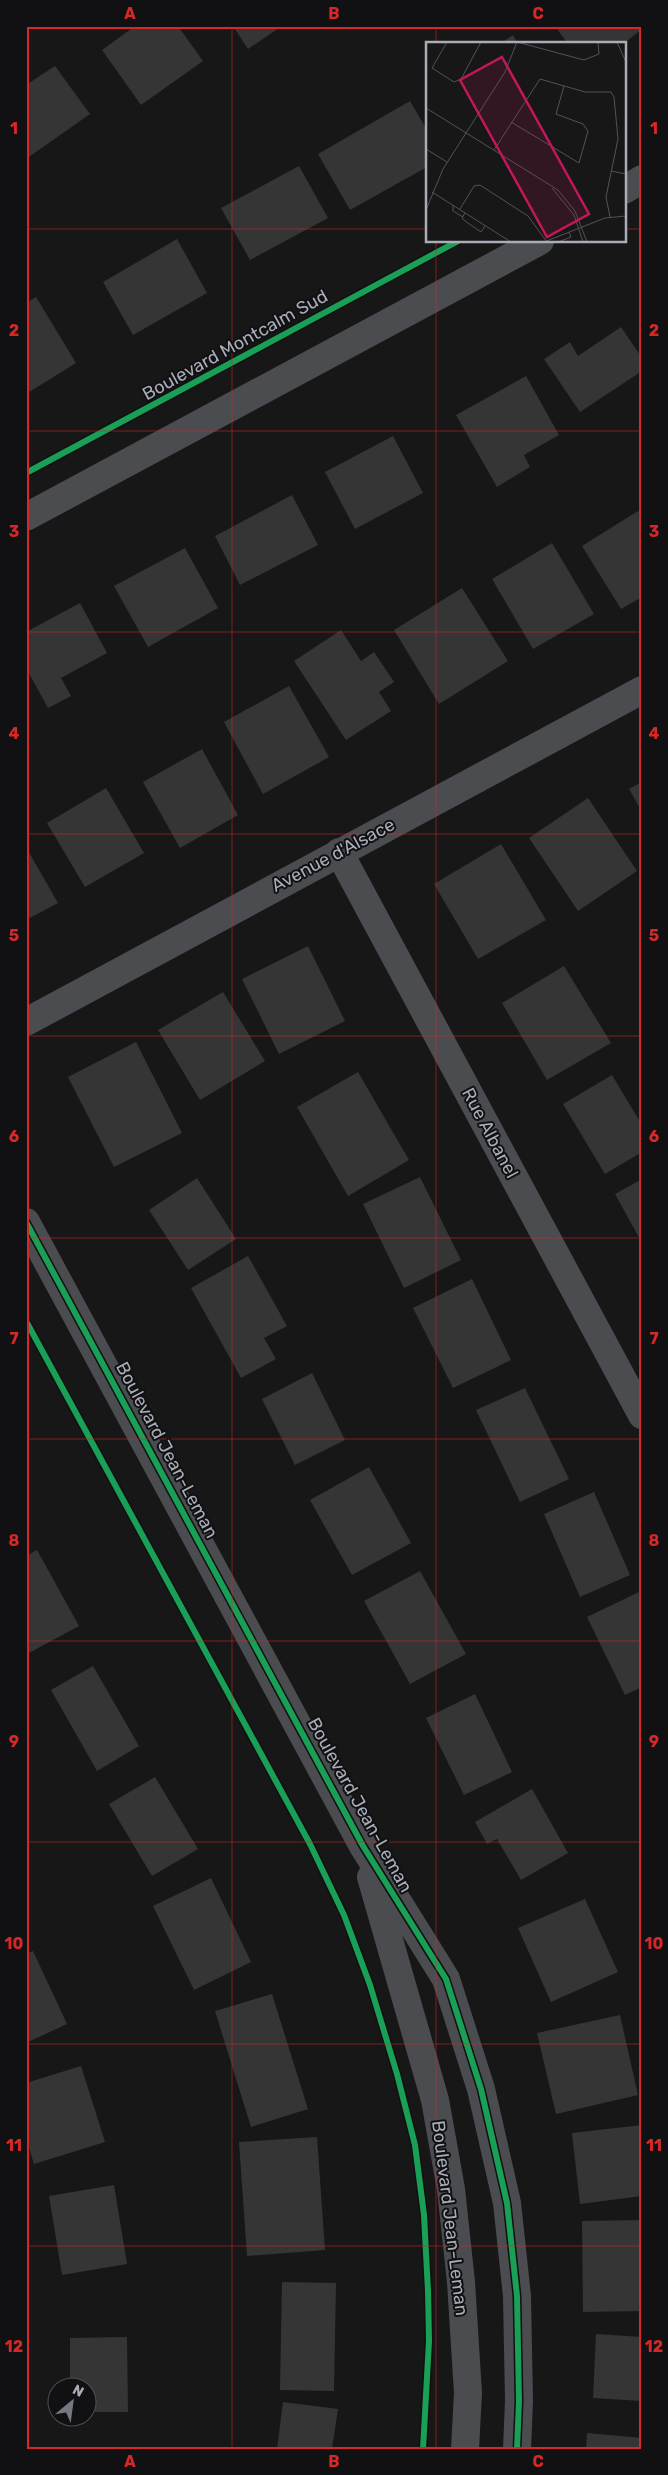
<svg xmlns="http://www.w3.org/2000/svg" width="668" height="2475" font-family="Rubik,sans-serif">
  <rect width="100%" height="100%" fill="#171717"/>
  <!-- building -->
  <path fill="#353536" d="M135 26H178L203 61 141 105 102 50Z
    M233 26H282L248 49Z
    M555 26H642V29L623 44H568Z
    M513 35 518 44H500Z
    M55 66 90 114 26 159V85Z
    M410 101 427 130V167L350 210 318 154Z
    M299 166 328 218 250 260 221 208Z
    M177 239 207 293 133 335 103 282Z
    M36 297 76 363 26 394V303Z
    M621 327 642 358V371L580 412 544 359 570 342 578 356Z
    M526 376 559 435 524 455 530 467 497 487 456 415Z
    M393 436 423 493 355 529 325 472Z
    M292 495 318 545 240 585 215 536Z
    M638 511 642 518V597L621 609 582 546Z
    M552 543 594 614 533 649 492 579Z
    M185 548 218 608 148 647 114 586Z
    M462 588 508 661 439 704 394 630Z
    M80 603 107 653 61 678 71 696 48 708 26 668V632Z
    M341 630 361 661 374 652 394 682 379 692 391 711 346 740 294 661Z
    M289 686 329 757 263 794 224 722Z
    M202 749 238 815 180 848 143 782Z
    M642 782V812L629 789Z
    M106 788 144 853 85 887 47 823Z
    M588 798 637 871 578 911 529 838Z
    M501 844 546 920 478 959 434 884Z
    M26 847 58 903 26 920Z
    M308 946 345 1021 279 1054 242 979Z
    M564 966 611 1043 547 1080 502 1003Z
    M223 992 265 1061 200 1100 158 1030Z
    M136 1042 182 1133 114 1167 68 1077Z
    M358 1072 409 1160 348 1196 297 1107Z
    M612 1075 642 1125V1152L605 1174 563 1104Z
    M420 1177 461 1260 404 1288 363 1204Z
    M197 1178 236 1239 188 1270 149 1210Z
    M642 1179V1243L615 1194Z
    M248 1256 287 1326 264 1338 276 1359 241 1378 191 1288Z
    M472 1279 511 1360 453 1388 413 1308Z
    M312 1373 345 1440 295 1465 262 1399Z
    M525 1388 569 1479 520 1502 476 1410Z
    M369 1467 411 1543 352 1575 310 1500Z
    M594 1492 630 1575 580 1597 544 1514Z
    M37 1550 79 1626 27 1654 26 1556Z
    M420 1571 466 1654 410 1684 364 1601Z
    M641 1591 642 1687 625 1695 587 1617Z
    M93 1666 139 1746 97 1771 51 1690Z
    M475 1694 512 1772 464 1795 426 1718Z
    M155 1777 198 1849 152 1876 109 1804Z
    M532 1789 568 1853 521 1880 497 1839 487 1844 475 1822Z
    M211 1878 251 1962 194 1990 153 1906Z
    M585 1899 618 1972 551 2002 518 1928Z
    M33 1951 67 2024 26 2043V1954Z
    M272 1994 308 2109 251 2127 215 2011Z
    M620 2015 638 2095 556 2114 537 2033Z
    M81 2066 105 2142 34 2164 26 2138V2083Z
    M642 2125V2196L580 2204 572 2133Z
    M317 2137 325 2250 247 2256 239 2142Z
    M114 2185 127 2264 62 2275 49 2196Z
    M642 2220V2311L583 2312 582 2221Z
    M282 2282 336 2283 334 2391 280 2390Z
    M596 2334 642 2337V2401L593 2398Z
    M127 2337 128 2412H88V2388H70V2338Z
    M283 2402 338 2409 332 2449H277Z
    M587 2433 642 2438V2449H586Z"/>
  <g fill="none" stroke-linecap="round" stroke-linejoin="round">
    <!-- minor -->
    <path stroke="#4b4c50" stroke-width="28" d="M339 852 642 1415
      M26 1022 642 690"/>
    <!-- tertiary -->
    <path stroke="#4b4c50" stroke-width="28" d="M624 190 642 179
      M26 517 540 241
      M26 1222 363 1846 446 1979 481 2089 507 2203 517 2296 519 2401 517 2449
      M371 1877 435 2100 451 2189 461 2282 468 2393 465 2449"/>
    <defs>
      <path id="cycleway" d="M26 473 458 241
        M26 1222 363 1846 446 1979 481 2089 507 2203 517 2296 519 2401 517 2449
        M26 1321 310 1844 344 1915 370 1985 397 2074 415 2145 424 2215 428 2291 429 2341 423 2449"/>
    </defs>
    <!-- cycleway casing -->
    <use href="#cycleway" stroke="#111113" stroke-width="9"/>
    <!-- cycleway -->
    <use href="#cycleway" stroke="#1a9f57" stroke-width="6"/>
  </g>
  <!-- grid -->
  <path fill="none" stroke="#d62828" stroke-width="1" stroke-opacity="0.55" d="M232 26V2449M436 26V44M26 229H427M624 229H642M436 241V2449M26 431H642M26 632H642M26 834H642M26 1036H642M26 1238H642M26 1439H642M26 1641H642M26 1842H642M26 2044H642M26 2246H642"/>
  <g text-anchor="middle" stroke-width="4" stroke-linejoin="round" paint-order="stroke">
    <!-- street labels -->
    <g font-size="18" fill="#a8adb8" stroke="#111113">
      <text transform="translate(235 345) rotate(-29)" y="6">Boulevard Montcalm Sud</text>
      <text transform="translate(333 855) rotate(-28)" y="6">Avenue d'Alsace</text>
      <text transform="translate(490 1133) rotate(62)" y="6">Rue Albanel</text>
      <text transform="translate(167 1450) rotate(62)" y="6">Boulevard Jean-Leman</text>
      <text transform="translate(360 1805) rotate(61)" y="6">Boulevard Jean-Leman</text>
      <text transform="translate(450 2218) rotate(83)" y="6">Boulevard Jean-Leman</text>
    </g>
  </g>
  <!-- overview -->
  <g transform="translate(426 42)">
    <rect width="200" height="200" fill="#171717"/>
    <path fill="none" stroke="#515357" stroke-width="1" d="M21 0 6 26 28 40 35 37 55 0M91 0 158 18 173 12 172 0M191 0 200 20M0 66 132 148 149 169 161 200M85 80 153 121 162 89 157 82 130 72 138 44M0 107 21 120M68 108 114 37 159 50H185L188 55 192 97 180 155 184 175M185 129 200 132M126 146 148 173 157 200M6 150 85 200M27 163V169L37 175M34 167 48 144 54 143 102 174 121 200M0 168 17 127 79 30 91 0M39 171 36 176 39 179 55 190 59 184M118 200 179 176 200 174M132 200 145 195 143 190"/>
    <path fill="#c2185b" fill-opacity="0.15" stroke="#c2185b" stroke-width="2.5" d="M76 15 163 172 121 195 34 38Z"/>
    <rect width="200" height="200" fill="none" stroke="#a8adb8" stroke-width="2.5"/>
  </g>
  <!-- border -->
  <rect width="668" height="2475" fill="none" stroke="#111113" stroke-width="55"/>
  <!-- north arrow -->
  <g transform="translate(72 2402) rotate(29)"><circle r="24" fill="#111113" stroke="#4d4f55"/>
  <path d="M0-4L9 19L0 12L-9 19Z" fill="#757880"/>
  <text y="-8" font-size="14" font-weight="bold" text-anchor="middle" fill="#a8adb8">N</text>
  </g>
  <rect x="28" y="28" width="612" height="2420" fill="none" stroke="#d62828" stroke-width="2"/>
  <g font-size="16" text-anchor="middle" font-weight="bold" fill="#d62828">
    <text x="130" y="19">A</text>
    <text x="334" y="19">B</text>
    <text x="538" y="19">C</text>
    <text x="14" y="134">1</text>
    <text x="654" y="134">1</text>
    <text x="14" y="336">2</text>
    <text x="654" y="336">2</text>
    <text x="14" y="537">3</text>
    <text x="654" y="537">3</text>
    <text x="14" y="739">4</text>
    <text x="654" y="739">4</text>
    <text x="14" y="941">5</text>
    <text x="654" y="941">5</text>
    <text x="14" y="1142">6</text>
    <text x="654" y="1142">6</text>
    <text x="14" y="1344">7</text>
    <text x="654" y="1344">7</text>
    <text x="14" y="1546">8</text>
    <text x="654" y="1546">8</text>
    <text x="14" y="1747">9</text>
    <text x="654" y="1747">9</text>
    <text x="14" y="1949">10</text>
    <text x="654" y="1949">10</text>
    <text x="14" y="2151">11</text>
    <text x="654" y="2151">11</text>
    <text x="14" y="2352">12</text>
    <text x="654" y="2352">12</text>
    <text x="130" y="2467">A</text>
    <text x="334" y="2467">B</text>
    <text x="538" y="2467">C</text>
  </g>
</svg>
